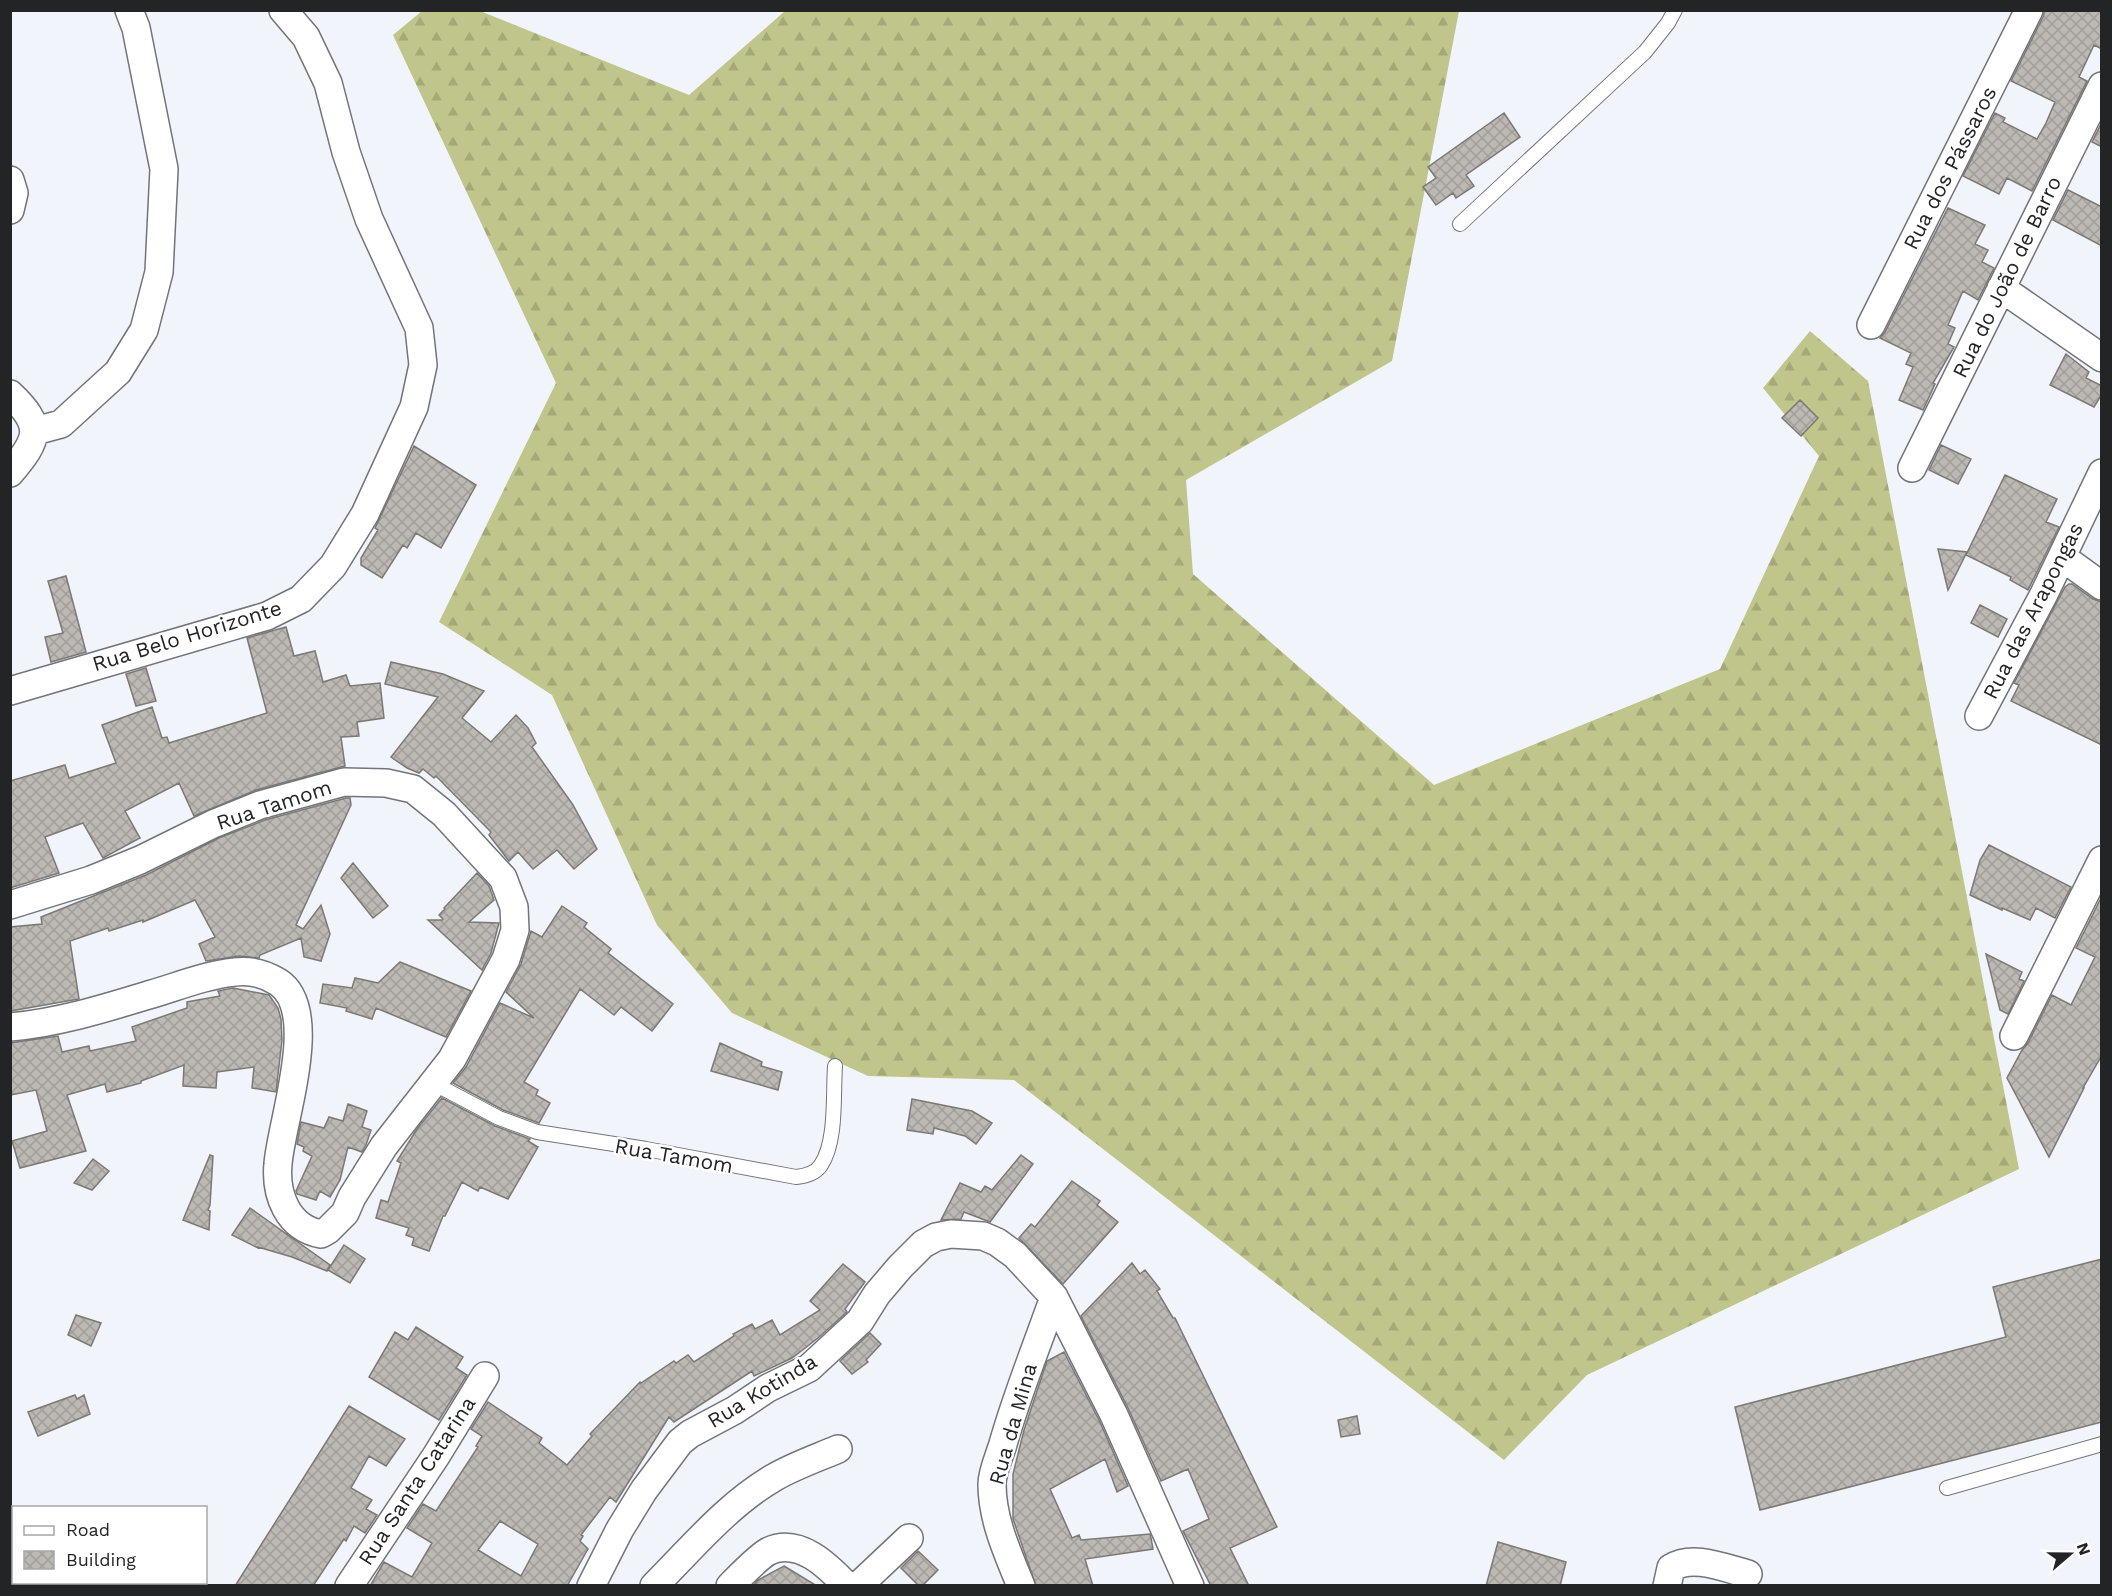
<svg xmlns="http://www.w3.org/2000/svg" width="2112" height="1596" font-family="'Work Sans',sans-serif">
  <defs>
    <pattern id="forest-firs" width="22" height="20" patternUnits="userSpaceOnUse" patternTransform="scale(1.5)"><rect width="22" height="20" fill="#c0c58b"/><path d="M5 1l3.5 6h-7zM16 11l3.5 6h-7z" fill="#a5a978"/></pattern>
    <pattern id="building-cross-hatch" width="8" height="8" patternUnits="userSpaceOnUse" patternTransform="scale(1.5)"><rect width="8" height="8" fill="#bcb8b3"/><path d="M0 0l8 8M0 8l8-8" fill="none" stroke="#a19e9a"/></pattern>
  </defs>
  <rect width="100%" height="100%" fill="#f1f4fa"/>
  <!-- forest -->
  <path fill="url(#forest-firs)" d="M422 11H480L689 95 785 11H1459L1392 361 1186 480 1193 574 1434 785 1720 669 1819 456 1763 388 1810 331 1868 381 2019 1169 1587 1375 1504 1460 1014 1080 868 1076 732 1013 657 925 552 695 439 622 556 383 393 35Z"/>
  <!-- building -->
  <path fill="url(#building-cross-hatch)" stroke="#7c7974" stroke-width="1.5" fill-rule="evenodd" d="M2045 10H2102V49L2094 45 2079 77 2087 81 2032 191 2007 178 1999 194 1963 176 1995 113 2005 118 2003 122 2037 139 2046 123 2055 102 2011 81 2043 17Z
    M1504 113 1520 137 1466 175 1474 186 1456 198 1453 193 1436 205 1423 187 1436 178 1428 167Z
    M2102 122V147L2092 142Z
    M2068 190 2102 207V246L2053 220Z
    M1948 208 1985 225 1975 244 1988 250 1982 262 1994 268 1978 300 1963 291 1948 325 1955 328 1948 344 1954 347 1933 383 1935 384 1923 410 1899 400 1913 367 1906 364 1911 353 1880 338 1885 332Z
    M2066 354 2089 372 2086 378 2102 386V394L2094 407 2050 385Z
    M1800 400 1818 418 1801 436 1782 418Z
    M1941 445 1971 459 1958 484 1929 470Z
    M414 446 476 485 441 548 416 533 407 548 403 545 382 578 361 565V558L378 530 375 528Z
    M2005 475 2057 499 2046 522 2059 527 2028 590 2010 580 2011 577 1966 555Z
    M1938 549 1967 552 1948 590Z
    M66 576 86 652 51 662 45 637 63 633 48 581Z
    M2069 584H2072L2093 599 2102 602V745L2011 701 2019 685 2014 683 2065 587Z
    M1980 605 2007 619 1998 637 1971 623Z
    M286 627 294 656 315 651 323 682 346 675 350 686 380 683 384 718 357 722 359 736 341 737 345 766 256 790 194 816 179 783 125 811 140 838 103 858 83 823 45 837 59 873 10 888V781L65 765 69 778 116 763 102 725 152 707 162 738 167 737 169 743 267 713 247 638Z
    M391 662 443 674 484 691 462 718 491 742 516 715 528 728 536 743 532 747 573 805 597 849 574 869 557 850 533 869 518 852 509 861 489 835 491 832 436 776 434 778 423 769 419 773 407 768 391 757 438 697 385 684Z
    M146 668 156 701 136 706 126 674Z
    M346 798H350L351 805 296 925 303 929 321 905 330 934 321 961 304 957 301 938 260 955 259 958 239 956 206 961 199 944 215 937 195 900 143 922V920L109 931 108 928 70 941 79 999 10 1011V927L42 924 41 917 146 875 219 838 265 820Z
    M1989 845 2071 887 2055 918 2036 908 2030 920 2002 908V910L1970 895 1980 860Z
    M353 863 388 906 373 918 341 878Z
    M477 873 489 886 494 900 469 922 499 923 491 953 482 970 428 920H442L443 919 439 915 445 909 444 908Z
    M2102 896V1055L2083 1088H2084L2049 1157 2007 1078 2022 1050 2028 1043 2052 995 2071 1005 2095 957 2076 948Z
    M562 906 587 923 584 927 611 949 608 953 673 1004 652 1031 621 1007 614 1015 580 989 524 1082 538 1090 536 1095 550 1103 539 1123 503 1110 453 1083 466 1067 500 1003 534 1018 506 992 521 964 531 931 542 937Z
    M1986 954 2022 972 2019 979 2024 981 2008 1014 2000 1010Z
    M400 962 471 991 446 1037 376 1008 372 1019 346 1011 347 1008 320 1003 323 984 352 988 355 978 378 983Z
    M233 988 269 995 278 1008 281 1019 282 1040 276 1092 252 1088 254 1067 217 1072 216 1088 183 1086 184 1065 141 1081V1083L107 1092 105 1084 67 1095 86 1151 20 1168 12 1141 47 1131 36 1090 10 1095V1043L58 1036 62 1052 89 1046 90 1051 136 1041 132 1027 187 1008V1002L220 996 218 991Z
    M720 1043 762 1062 761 1066 782 1072 778 1090 711 1071Z
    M442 1098 495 1126 530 1139 528 1141 538 1147 508 1199 480 1187 478 1191 462 1182 445 1216H443L429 1251 412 1245 414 1238 406 1235 409 1228 376 1218 381 1200 388 1202 401 1163 397 1161 417 1129Z
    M912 1099 972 1111 992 1123 976 1144 965 1136 934 1128 933 1134 907 1130Z
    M348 1104 367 1111 362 1127 371 1130 366 1145 362 1152 348 1147 340 1180 330 1197 320 1191 316 1200 297 1194 296 1191 312 1156 303 1151 304 1147 297 1144 301 1122 324 1128 329 1117 343 1121Z
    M210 1155 213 1156 210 1205 208 1210 210 1211 209 1230 183 1220Z
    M1021 1155 1033 1164 990 1222 964 1212 961 1219 941 1220 960 1183 981 1192 985 1186 992 1190Z
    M93 1159 109 1171 92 1190 74 1183Z
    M1072 1181 1100 1201 1097 1205 1118 1222 1063 1284 1019 1238 1031 1224 1035 1227Z
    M250 1208 330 1265 327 1271 292 1257 258 1247V1248L232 1235Z
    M344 1245 365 1259 350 1283 328 1270Z
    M2102 1259V1422L1760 1510 1735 1407 2006 1337 1993 1287Z
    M1132 1263 1140 1274 1145 1270 1160 1289 1157 1291 1173 1318H1175L1277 1527 1230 1548 1249 1586H1211L1183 1531 1209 1519 1188 1469 1161 1481 1128 1408 1081 1316Z
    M843 1264 865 1282 845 1309 847 1312 818 1338 792 1358 754 1376 752 1371 674 1422 669 1417 616 1502 610 1497 581 1535 583 1536 580 1541 588 1549 567 1586H370L384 1562 412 1577 432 1543 407 1528 423 1504 436 1511 478 1447 476 1446 482 1436 471 1429 488 1402 542 1438 539 1443 567 1465 592 1436 590 1434 640 1382 641 1383 674 1361 676 1363 688 1355 694 1362 734 1336 733 1334 752 1324 755 1329 772 1320 780 1335 820 1310 810 1301ZM500 1521 538 1544 521 1576 478 1550Z
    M76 1315 101 1323 91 1346 68 1335Z
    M416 1327 463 1357 456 1368 467 1375 439 1420 369 1377 395 1332 408 1340Z
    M870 1333 881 1344 866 1360 868 1362 852 1374 840 1361Z
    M1064 1352 1100 1422 1128 1486 1117 1492 1105 1459 1050 1489 1072 1538 1079 1535 1081 1540 1150 1534 1151 1538 1153 1549 1085 1559 1093 1586H1036L1013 1519V1474L1024 1430 1047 1361Z
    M75 1395 77 1399 84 1395 90 1414 38 1436 28 1412Z
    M349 1406 405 1439 386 1466 369 1456 351 1488 372 1500 366 1509 377 1515 365 1533 354 1526 346 1541 344 1539 313 1586H235Z
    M1357 1416 1360 1434 1341 1437 1338 1420Z
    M1498 1542 1566 1562 1560 1586H1486Z
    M918 1551 938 1570 922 1586H919L901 1568Z
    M784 1566 817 1586H753L758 1580Z"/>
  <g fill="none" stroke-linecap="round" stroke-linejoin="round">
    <defs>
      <path id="service" d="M1460 224 1645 52 1668 23 1675 10
        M433 1083 499 1118 537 1132 646 1149 796 1177C806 1176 816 1173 821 1165 837 1141 833 1094 835 1066
        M1947 1488 2102 1444"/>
      <path id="minor" d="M10 180 14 193 10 210
        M2001 288 2102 358
        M1871 325 2029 10
        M10 394C44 426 39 439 10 473
        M35 431 61 424 118 372 144 330 159 272 164 169 136 28 129 10
        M1912 468 2102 86
        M2062 557 2102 586
        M10 691 267 616 301 599 333 566 365 514 414 407 423 365 419 328 369 219 346 152 328 83 306 37 283 10
        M1979 716 2044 594 2102 473
        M10 905 91 880 140 860 213 824 260 805 344 782 386 783 413 789 444 814 503 878 514 907 515 930 506 959 452 1059 384 1146 352 1197 345 1213 328 1230 321 1234C288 1228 275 1195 278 1164 281 1122 322 1010 278 982 265 974 250 970 235 972 206 975 179 986 152 994 106 1008 58 1023 10 1027
        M2014 1036 2102 860
        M349 1586 436 1456 485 1376
        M591 1586 620 1529 644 1490 680 1442 690 1434 735 1410 768 1388 809 1368 860 1321 877 1294 900 1267 923 1244 936 1237 951 1234 983 1236 997 1242 1015 1255 1054 1297 1114 1415 1190 1586
        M654 1586C692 1548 728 1504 775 1477 794 1466 817 1458 838 1449
        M730 1586C739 1577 759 1556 769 1551 799 1537 828 1566 847 1586
        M858 1586 909 1538
        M1021 1586C1008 1554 992 1520 992 1484 992 1472 999 1457 1003 1444 1017 1394 1037 1346 1054 1297
        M1667 1586 1671 1568C1693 1554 1724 1568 1748 1574"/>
    </defs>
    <!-- service casing -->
    <use href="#service" stroke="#717579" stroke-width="16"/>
    <!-- minor casing -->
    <use href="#minor" stroke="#717579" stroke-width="30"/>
    <!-- service -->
    <use href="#service" stroke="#fff" stroke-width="14"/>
    <!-- minor -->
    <use href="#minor" stroke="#fff" stroke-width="27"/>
  </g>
  <g text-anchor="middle" stroke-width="5" stroke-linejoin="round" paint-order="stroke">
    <!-- street labels -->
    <g font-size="21" fill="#232426" stroke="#fff">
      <text transform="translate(1950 168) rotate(-63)" y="7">Rua dos Pássaros</text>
      <text transform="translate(2007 277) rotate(-64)" y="7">Rua do João de Barro</text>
      <text transform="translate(2033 611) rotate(-63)" y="7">Rua das Arapongas</text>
      <text transform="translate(187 636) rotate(-17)" y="7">Rua Belo Horizonte</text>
      <text transform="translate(274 805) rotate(-18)" y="7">Rua Tamom</text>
      <text transform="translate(674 1156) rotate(10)" y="7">Rua Tamom</text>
      <text transform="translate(762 1391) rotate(-31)" y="7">Rua Kotinda</text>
      <text transform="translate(1013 1424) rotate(-74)" y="7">Rua da Mina</text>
      <text transform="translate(417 1481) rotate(-57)" y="7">Rua Santa Catarina</text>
    </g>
  </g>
  <!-- border -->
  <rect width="2112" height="1596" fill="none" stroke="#232426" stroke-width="24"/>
  <!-- legend -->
  <rect x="12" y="1506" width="195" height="78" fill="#ffffff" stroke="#a7a7a8" stroke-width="1.5"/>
  <rect x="24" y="1526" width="30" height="9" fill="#ffffff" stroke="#a7a7a8" stroke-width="1.5"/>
  <text x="66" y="1536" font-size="18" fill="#232426">Road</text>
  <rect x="24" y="1551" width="30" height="18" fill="url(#building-cross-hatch)" stroke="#a7a7a8" stroke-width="1.5"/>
  <text x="66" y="1566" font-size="18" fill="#232426">Building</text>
  <!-- north arrow -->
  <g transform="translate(2070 1554) rotate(70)" stroke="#ffffff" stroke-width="4.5" paint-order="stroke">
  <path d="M0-4.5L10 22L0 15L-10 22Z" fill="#232426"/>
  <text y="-9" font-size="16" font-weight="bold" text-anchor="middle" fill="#232426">N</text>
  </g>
</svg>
